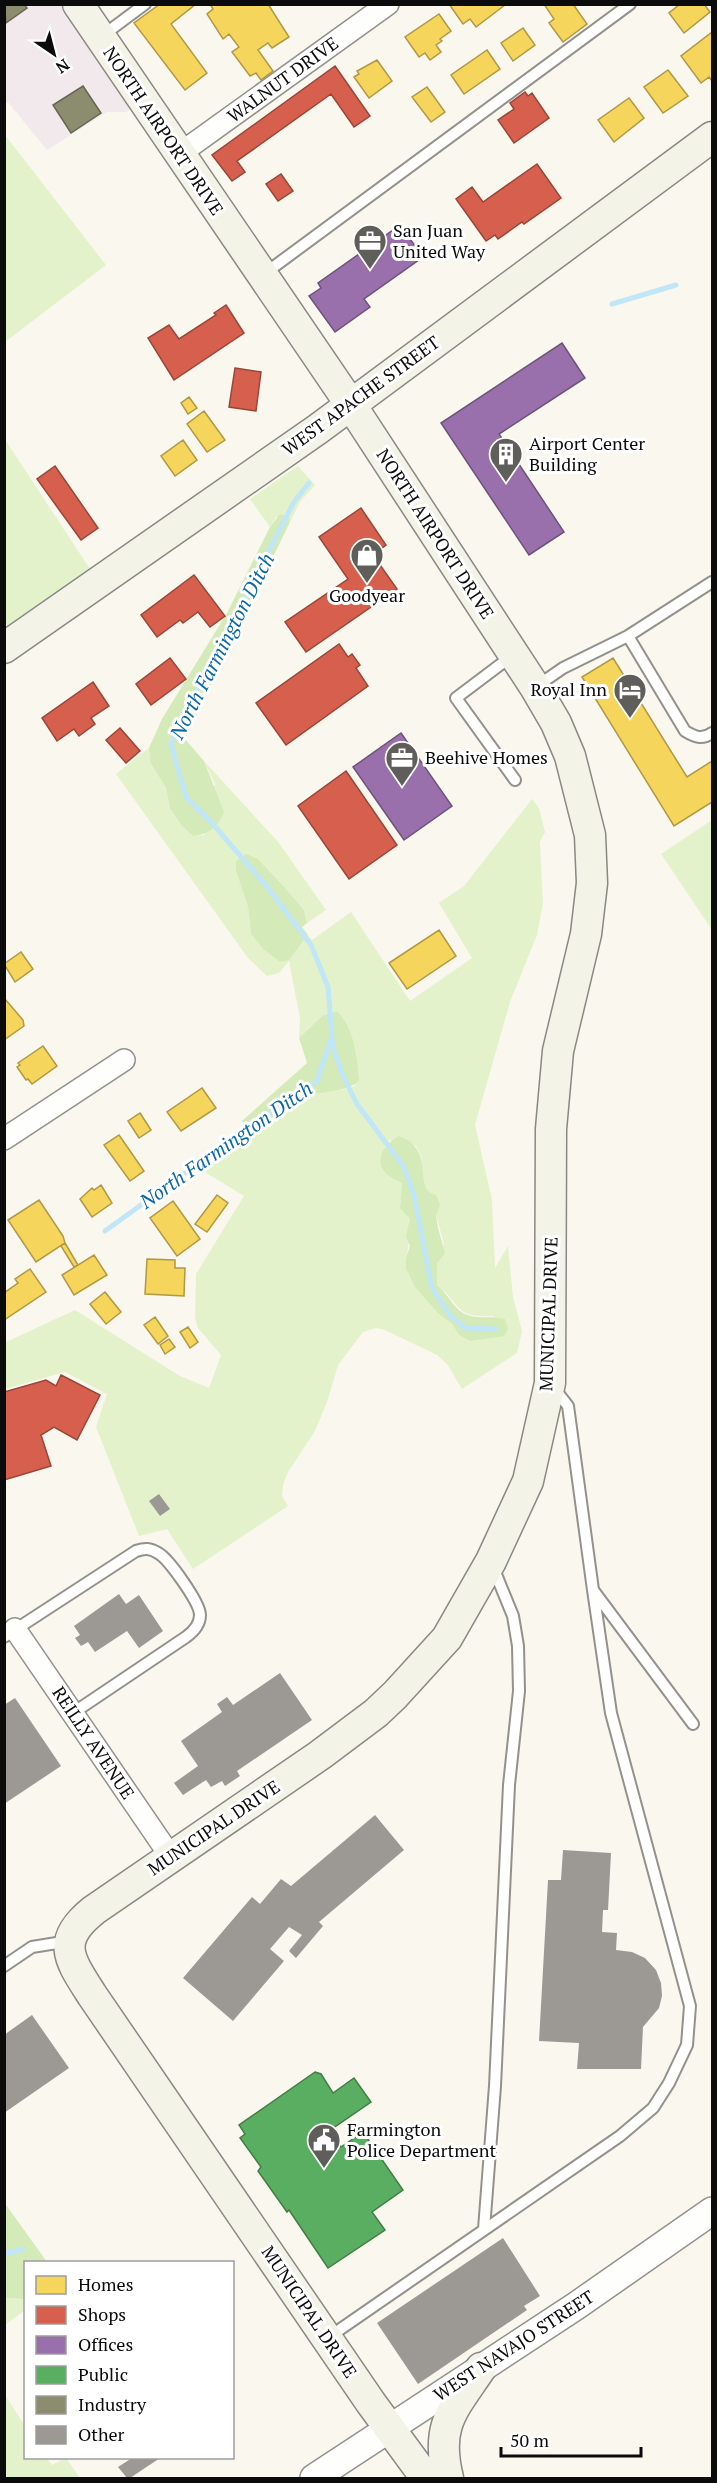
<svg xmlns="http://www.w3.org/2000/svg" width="717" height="2483" font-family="'PT Serif',serif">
  <rect width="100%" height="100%" fill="#faf7ee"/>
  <!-- industrial -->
  <path fill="#f1e9ec" d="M59 4 130 109 126 112H107L47 150 8 102 5 104V5Z"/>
  <!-- green -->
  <path fill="#e3f2cb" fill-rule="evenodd" d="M5 135 106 265 5 342Z
    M4 438 90 569 5 629H4Z
    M298 466 315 485 300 502 290 522 289 518 276 517 270 527 250 499Z
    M149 748 150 762 166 788 170 810 182 826 193 836 204 835 215 784 204 761 279 843 326 910 307 923 304 910 258 859 236 871 248 907 251 934 263 949 280 962 289 960 308 935 312 940 351 912 410 1001 472 958 439 903 464 886 532 799 539 808 545 832 540 842 543 903 537 935 510 1002 475 1125 492 1200 495 1268 508 1246 513 1297 522 1331 517 1353 462 1389 447 1364 437 1355 385 1330 376 1328 363 1332 338 1365 328 1399 315 1431 288 1472 283 1485 282 1496 288 1506 193 1569 167 1529 139 1536 96 1427 107 1394 65 1372 5 1389 4 1343 75 1310 180 1376 209 1388 221 1355 198 1328 195 1318 196 1274 244 1196 187 1161 253 1136 281 1107 304 1096 323 1091 340 1090 355 1086 322 1016 299 1038 300 1018 289 961 279 973 267 976 248 958 116 774ZM390 1140 416 1146 421 1156 424 1188 439 1205 436 1215 444 1244 437 1263V1285C463 1306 454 1318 494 1316L470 1341 459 1335 452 1324 440 1315 406 1258C410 1245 408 1233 410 1219L400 1203 403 1193 402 1182C378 1170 375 1162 390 1140Z
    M712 820V930L661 854Z
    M4 2298 26 2299 25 2310 5 2325Z
    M5 2395 25 2426 26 2458H47L52 2465 66 2458 80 2478H5Z"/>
  <!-- forest -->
  <path fill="#d4eab8" d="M280 514 289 518 290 522 185 739 204 761 224 812C219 826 208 835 193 836L182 826 170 809 166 788 150 762 149 748 162 719 227 613 270 527Z
    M246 854 258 859 285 888 304 910 307 923 302 927 308 935 289 960 280 962 263 949 251 934 248 907 236 871V861Z
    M337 1011C354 1028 357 1057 359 1080 350 1093 318 1090 301 1098 281 1107 268 1120 253 1136L242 1121 307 1063 299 1038 322 1016Z
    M399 1136C438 1151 411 1189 436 1195L440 1205 436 1215 438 1228 445 1253 437 1263V1285C446 1292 451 1303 459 1310 470 1321 491 1315 505 1319L508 1329 504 1336 470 1341 459 1335 452 1324 440 1315 415 1287 406 1268V1258L410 1246 406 1236 410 1219 400 1208 402 1183C397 1180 389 1177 385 1172 373 1160 387 1141 399 1136Z
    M4 2202 47 2262H26L25 2299 5 2298Z"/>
  <!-- homes -->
  <path fill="#f6d55c" stroke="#b09844" stroke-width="1.5" d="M160 4H196L171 24 207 73 185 90 134 23Z
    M210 4H268L289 37 272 48 268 43 258 50 273 71 261 80 256 73 250 76 232 52 239 47 229 34 223 39 207 14 213 9Z
    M449 4H504L505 5 476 27 470 19 463 24Z
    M544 4H573L587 24 563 42 549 23 554 19Z
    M680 4H704L710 12 684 33 669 13Z
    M439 14 451 31 440 39 442 41 436 45 441 52 430 60 425 53 419 57 405 37Z
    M523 28 535 45 513 61 501 43Z
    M712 32V81L709 77 701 83 681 56Z
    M487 50 500 69 464 94 451 75Z
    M377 60 392 81 369 98 354 77 359 74 357 71Z
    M668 70 688 96 663 113 644 87Z
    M427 87 445 112 431 122 412 97Z
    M629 98 644 118 614 142 598 120Z
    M189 397 197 408 188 414 181 403Z
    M204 411 225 440 207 452 187 424Z
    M183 440 197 460 175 476 161 456Z
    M613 658 687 777 712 761V802L674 826 582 677Z
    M439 930 456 956 407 989 389 963Z
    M21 952 33 969 15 982 4 964Z
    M5 999 23 1020 24 1026 4 1040Z
    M43 1046 57 1066 32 1084 28 1079 26 1080 17 1067 20 1065 18 1063Z
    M202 1088 216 1108 181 1131 167 1112Z
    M140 1113 151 1130 139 1138 128 1121Z
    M119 1135 144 1171 130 1181 104 1145Z
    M101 1185 112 1203 92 1217 80 1199 92 1188 94 1190Z
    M217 1195 228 1203 207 1232 195 1224Z
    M39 1200 63 1236 65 1243 36 1262 8 1220Z
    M173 1201 200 1239 177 1256 150 1218Z
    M65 1243 78 1265 74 1267 61 1246Z
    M94 1255 107 1275 74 1295 62 1275Z
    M147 1259 175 1260V1268H185L184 1296 145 1294Z
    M30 1269 46 1292 4 1320V1293L18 1283 15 1279Z
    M105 1292 121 1312 106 1324 90 1304Z
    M155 1317 168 1336 158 1344 144 1325Z
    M188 1327 198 1342 190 1348 180 1332Z
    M169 1339 175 1347 165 1354 160 1345Z"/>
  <!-- shops -->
  <path fill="#d6604d" stroke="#994639" stroke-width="1.5" d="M335 66 370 116 354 127 331 94 237 161 245 172 232 181 212 155Z
    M525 92 528 96 532 93 549 118 514 143 498 120 514 109 510 103Z
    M537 164 561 198 524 224 522 222 498 239 495 235 486 241 456 199 472 187 483 202Z
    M281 174 293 191 278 201 266 184Z
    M226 305 244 333 174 380 148 338 169 325 179 339 216 315 214 313Z
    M235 368 261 372 256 411 229 407Z
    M55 466 98 528 81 540 37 479Z
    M361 508 386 545 373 555 397 589 306 652 285 622 348 579 319 537Z
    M194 575 225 616 210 627 198 612 183 623 180 620 157 637 141 615Z
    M339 644 348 657 352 654 360 665 356 668 368 686 286 745 256 703Z
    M170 658 186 679 151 705 136 684Z
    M93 682 109 706 91 718 95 724 79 736 74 729 57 741 42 718Z
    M120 728 140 751 126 763 106 740Z
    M346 771 397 845 349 879 298 806Z
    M61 1375 100 1395 77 1440 54 1427 41 1435 51 1466 4 1480V1392L46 1380 56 1386Z"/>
  <!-- offices -->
  <path fill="#9970ab" stroke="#6e527b" stroke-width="1.5" d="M400 225 423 257 364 299 370 307 335 332 309 296 321 288 318 283Z
    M562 343 585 378 499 434 564 532 529 555 441 423Z
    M401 733 452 806 404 840 353 767Z"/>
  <!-- public -->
  <path fill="#5aae61" stroke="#427d47" stroke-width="1.5" d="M315 2072 321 2074 333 2093 354 2078 371 2102 329 2131 341 2147 363 2132 403 2190 372 2212 385 2230 328 2268 289 2210 287 2212 258 2171 261 2167 240 2138 245 2134 239 2125Z"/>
  <!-- industry -->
  <path fill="#8c8c6e" stroke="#656550" stroke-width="1.5" d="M4 4H24L27 8 6 23Z
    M83 86 101 113 71 133 53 105Z"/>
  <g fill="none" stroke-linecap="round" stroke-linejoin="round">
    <!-- stream -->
    <path stroke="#c0e6f8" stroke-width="5" d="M612 304 676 285
      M333 1041 334 1051 344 1078 357 1104 404 1167 414 1195 432 1288 449 1314 465 1328 496 1329
      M105 1231 253 1124 317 1081 332 1036 328 987 311 945 268 888 212 823 186 797 171 744 185 714 294 502 309 483
      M4 2254 23 2249"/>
  </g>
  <!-- building -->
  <path fill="#9c9994" d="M159 1494 170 1509 160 1516 149 1501Z
    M119 1594 126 1604 139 1595 163 1631 139 1648 127 1631 95 1652 88 1642 81 1646 75 1638 80 1635 74 1626Z
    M280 1673 312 1720 237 1771 240 1776 225 1786 222 1781 211 1787 206 1780 183 1795 174 1783 198 1766 181 1741 222 1712 217 1704 227 1697 233 1705Z
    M15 1698 61 1766 4 1804V1705Z
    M375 1815 404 1850 319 1922 323 1926 296 1958 289 1951 302 1935 289 1927 270 1949 284 1961 233 2021 183 1978 252 1897 260 1904 281 1879 291 1886Z
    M563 1850 611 1853 608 1910H603L602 1932 617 1933 616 1950 632 1952 645 1958 656 1970 661 1983 662 1996 659 2008 643 2027 641 2069H577L579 2043 539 2041 548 1880H561Z
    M32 2015 69 2068 4 2113V2035Z
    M503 2238 540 2296 524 2306 527 2310 418 2384 377 2323Z
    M132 2458H160L130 2478H127L118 2467Z"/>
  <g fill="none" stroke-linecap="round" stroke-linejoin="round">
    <defs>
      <path id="service" d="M102 36 145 4
        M264 274 630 4
        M628 636 685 731C695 737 702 740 712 733
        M513 655 456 698 515 780
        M537 686 563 668 628 636 712 582
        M554 1388 568 1406 593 1590 693 1724
        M4 1637 136 1551C145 1548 150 1548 158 1553 169 1559 200 1603 200 1615 200 1625 193 1632 186 1637L73 1713
        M4 1966 32 1947 69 1941
        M484 2229 495 2086 509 1785 519 1691 518 1646 513 1616 493 1567
        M329 2337 620 2136 653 2108 669 2083 687 2045 690 2006 611 1713 593 1590"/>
      <path id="minor" d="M178 155 388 4
        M4 1139 124 1060
        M15 1629 171 1857"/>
      <path id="tertiary" d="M314 2478 576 2306 712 2211"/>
      <path id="secondary" d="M78 4 351 405 535 687 556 723 570 756 590 835 592 883 586 934 558 1051 551 1129 550 1383 528 1481 491 1561 447 1638 395 1695 376 1713 320 1755 94 1910C55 1941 69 1959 92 1995L371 2403 426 2478
        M4 648 318 429 712 137
        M448 2478C435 2425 453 2410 481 2368"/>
    </defs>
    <!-- service casing -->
    <use href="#service" stroke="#93918d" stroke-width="14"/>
    <!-- minor casing -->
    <use href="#minor" stroke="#93918d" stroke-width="24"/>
    <!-- tertiary casing -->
    <use href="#tertiary" stroke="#93918d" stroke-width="30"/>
    <!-- secondary casing -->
    <use href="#secondary" stroke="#898884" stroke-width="33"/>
    <!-- service -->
    <use href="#service" stroke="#fefefc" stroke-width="10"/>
    <!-- minor -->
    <use href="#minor" stroke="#fefefc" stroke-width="21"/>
    <!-- tertiary -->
    <use href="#tertiary" stroke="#fefefc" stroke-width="27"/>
    <!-- secondary -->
    <use href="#secondary" stroke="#f4f3e8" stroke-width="30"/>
  </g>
  <!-- icons -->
  <defs>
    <symbol id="office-pin" viewBox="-11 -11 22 30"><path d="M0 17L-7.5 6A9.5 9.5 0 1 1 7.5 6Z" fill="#5f5e5a" stroke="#fff"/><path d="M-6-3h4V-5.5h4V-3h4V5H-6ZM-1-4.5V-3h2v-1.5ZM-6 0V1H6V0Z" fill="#fff"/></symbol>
    <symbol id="building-pin" viewBox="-11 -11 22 30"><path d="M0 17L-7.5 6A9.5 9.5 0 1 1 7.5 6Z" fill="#5f5e5a" stroke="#fff"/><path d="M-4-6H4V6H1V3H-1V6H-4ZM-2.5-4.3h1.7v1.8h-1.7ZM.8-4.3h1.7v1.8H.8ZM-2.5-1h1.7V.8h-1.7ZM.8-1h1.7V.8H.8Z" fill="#fff"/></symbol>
    <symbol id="shop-pin" viewBox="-11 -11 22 30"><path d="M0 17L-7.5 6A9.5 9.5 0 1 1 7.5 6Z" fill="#5f5e5a" stroke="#fff"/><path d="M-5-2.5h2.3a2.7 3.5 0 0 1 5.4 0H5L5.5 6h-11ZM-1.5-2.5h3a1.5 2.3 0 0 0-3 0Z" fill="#fff"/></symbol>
    <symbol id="hotel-pin" viewBox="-11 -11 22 30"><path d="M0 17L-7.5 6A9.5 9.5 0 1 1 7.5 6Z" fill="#5f5e5a" stroke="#fff"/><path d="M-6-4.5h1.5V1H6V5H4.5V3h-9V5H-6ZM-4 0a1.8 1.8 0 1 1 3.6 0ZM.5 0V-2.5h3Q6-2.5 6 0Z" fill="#fff"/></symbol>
    <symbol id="civic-pin" viewBox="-11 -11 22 30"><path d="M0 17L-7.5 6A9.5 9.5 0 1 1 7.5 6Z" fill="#5f5e5a" stroke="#fff"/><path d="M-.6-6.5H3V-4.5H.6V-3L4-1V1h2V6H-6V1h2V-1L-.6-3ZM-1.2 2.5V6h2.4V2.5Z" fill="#fff"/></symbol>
  </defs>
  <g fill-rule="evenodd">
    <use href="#office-pin" x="351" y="222" width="38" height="52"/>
    <use href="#building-pin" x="487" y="435" width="38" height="52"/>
    <use href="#shop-pin" x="348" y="536" width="38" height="52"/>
    <use href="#hotel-pin" x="611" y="671" width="38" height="52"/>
    <use href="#office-pin" x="383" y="739" width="38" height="52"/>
    <use href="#civic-pin" x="305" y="2121" width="38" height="52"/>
  </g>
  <g text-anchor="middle" stroke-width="6" stroke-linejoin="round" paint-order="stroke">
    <!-- street labels -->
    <g font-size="18" fill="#0b0b0b" stroke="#fff">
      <text transform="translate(283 80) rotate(-36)" y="6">WALNUT DRIVE</text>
      <text transform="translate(163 131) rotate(56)" y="6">NORTH AIRPORT DRIVE</text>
      <text transform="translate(361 396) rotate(-36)" y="6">WEST APACHE STREET</text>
      <text transform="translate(435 534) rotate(57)" y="6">NORTH AIRPORT DRIVE</text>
      <text transform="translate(549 1314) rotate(-88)" y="6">MUNICIPAL DRIVE</text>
      <text transform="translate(93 1743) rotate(56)" y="6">REILLY AVENUE</text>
      <text transform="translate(214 1828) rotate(-34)" y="6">MUNICIPAL DRIVE</text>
      <text transform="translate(309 2312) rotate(56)" y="6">MUNICIPAL DRIVE</text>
      <text transform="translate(514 2346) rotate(-33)" y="6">WEST NAVAJO STREET</text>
    </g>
    <!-- poi labels -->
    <g font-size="18" fill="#0b0b0b" stroke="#fff" text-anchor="start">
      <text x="393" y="237">San Juan<tspan x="393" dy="21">United Way</tspan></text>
      <text x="529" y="450">Airport Center<tspan x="529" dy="21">Building</tspan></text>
      <text x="367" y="602" text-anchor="middle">Goodyear</text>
      <text x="607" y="696" text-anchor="end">Royal Inn</text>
      <text x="425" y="764">Beehive Homes</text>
      <text x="347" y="2136">Farmington<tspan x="347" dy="21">Police Department</tspan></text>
    </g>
    <!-- water labels -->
    <g font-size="20" font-style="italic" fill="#0967a8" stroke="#fff">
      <text transform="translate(222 646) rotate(-63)" y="7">North Farmington Ditch</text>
      <text transform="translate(226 1145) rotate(-35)" y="7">North Farmington Ditch</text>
    </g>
  </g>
  <!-- border -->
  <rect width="717" height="2483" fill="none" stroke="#0b0b0b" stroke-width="12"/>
  <!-- legend -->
  <rect x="24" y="2261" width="210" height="198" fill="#ffffff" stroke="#9d9d9d" stroke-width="1.5"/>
  <rect x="36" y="2276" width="30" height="18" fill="#f6d55c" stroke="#9d9d9d" stroke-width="1.5"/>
  <text x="78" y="2291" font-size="18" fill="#0b0b0b">Homes</text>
  <rect x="36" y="2306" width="30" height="18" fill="#d6604d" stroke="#9d9d9d" stroke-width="1.5"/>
  <text x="78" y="2321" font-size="18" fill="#0b0b0b">Shops</text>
  <rect x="36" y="2336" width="30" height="18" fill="#9970ab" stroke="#9d9d9d" stroke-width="1.5"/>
  <text x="78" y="2351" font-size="18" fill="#0b0b0b">Offices</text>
  <rect x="36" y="2366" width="30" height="18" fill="#5aae61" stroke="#9d9d9d" stroke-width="1.5"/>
  <text x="78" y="2381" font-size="18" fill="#0b0b0b">Public</text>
  <rect x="36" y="2396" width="30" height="18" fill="#8c8c6e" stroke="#9d9d9d" stroke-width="1.5"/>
  <text x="78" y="2411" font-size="18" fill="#0b0b0b">Industry</text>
  <rect x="36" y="2426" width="30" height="18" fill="#9c9994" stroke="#9d9d9d" stroke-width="1.5"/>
  <text x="78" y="2441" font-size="18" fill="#0b0b0b">Other</text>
  <!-- north arrow -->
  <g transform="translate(54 54) rotate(145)" stroke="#ffffff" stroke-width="4.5" paint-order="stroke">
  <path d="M0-4.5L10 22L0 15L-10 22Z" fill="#0b0b0b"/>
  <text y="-9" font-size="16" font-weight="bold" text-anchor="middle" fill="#0b0b0b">N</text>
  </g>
  <!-- scale -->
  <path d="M501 2447v9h140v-9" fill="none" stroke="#0b0b0b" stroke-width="3"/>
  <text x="510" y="2447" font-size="18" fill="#0b0b0b" stroke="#ffffff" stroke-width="4.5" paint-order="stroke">50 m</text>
</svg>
